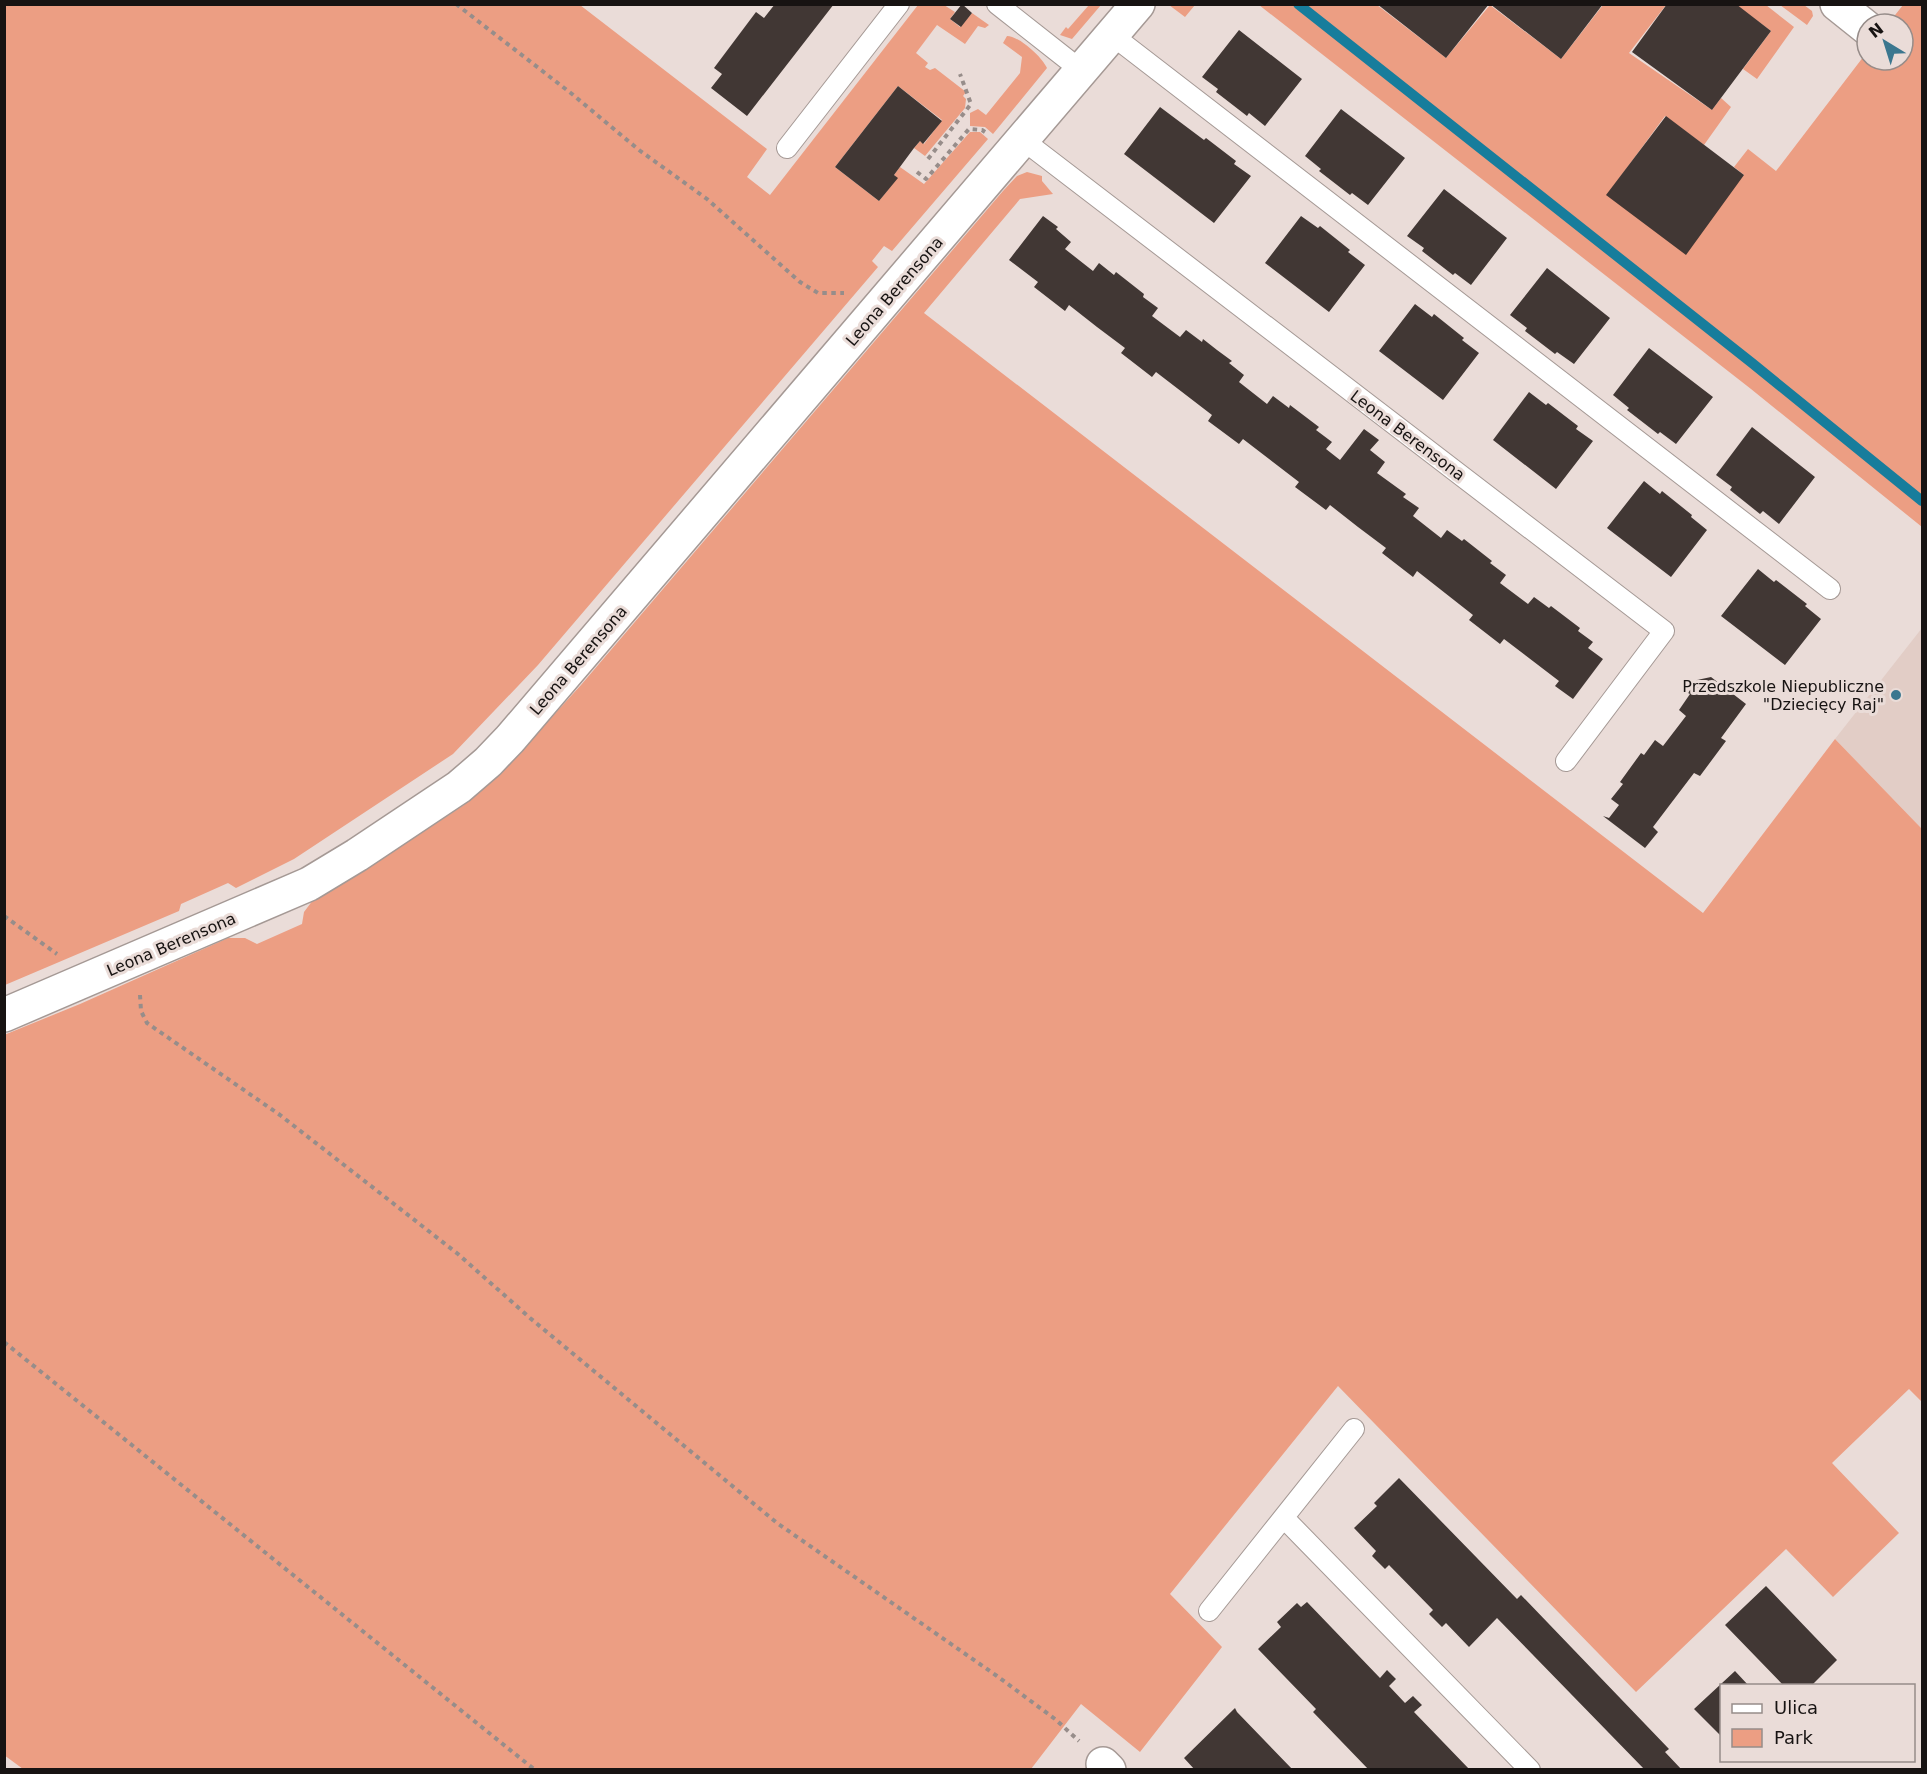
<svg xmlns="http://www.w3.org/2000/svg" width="1927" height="1774" font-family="'DejaVu Sans',sans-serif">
  <rect width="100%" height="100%" fill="#eadcd8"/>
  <!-- built -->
  <path fill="#e2cdc6" d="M1922 628V829L1835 739Z"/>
  <!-- green -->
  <path fill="#ec9e83" d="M5 5H580L767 149 747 177 770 195 918 5H944L955 12 950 19 960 27 972 13 989 25 985 28 978 26 965 44 937 25 916 53 928 63 925 67 930 70 935 68 966 92 963 96 966 99 965 108 925 156 914 148 920 141 924 144 942 120 898 86 835 167 879 201 897 178 894 175 900 167 924 184 970 132H980L988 139 892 251 884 246 872 261 878 267 538 665 453 754 294 859 236 888 228 883 181 904 179 911 5 985Z
    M1089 5H1101L1072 39 1060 35 1066 27 1068 29Z
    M1169 5H1195L1185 17Z
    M1259 5H1377L1446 58 1490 5 1561 59 1603 5H1666L1629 53 1712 110 1721 98 1731 107 1704 145 1665 116 1607 195 1744 175 1734 167 1748 149 1776 171 1867 52V60H1903V24H1888L1903 5H1922V527L1751 389Z
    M1736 5H1766L1794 27 1757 79 1743 69 1771 31Z
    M1780 5H1804L1812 11 1813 16 1807 25Z
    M1007 36C1019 36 1042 57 1047 68L993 134 985 127 970 126V113L978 109 986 115 1020 73 1022 57 1003 43Z
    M1027 172 1042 176V181L1053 194 1020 199 924 313 1703 913 1835 739 1922 829V1402L1909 1389 1832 1463 1899 1533 1833 1597 1786 1549 1636 1692 1338 1386 1170 1594 1222 1647 1140 1752 1081 1704 1031 1769H23L4 1755V1035L80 1004 228 938H245L257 944 302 924 304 912 313 900 366 869 464 805 509 764 581 685 1003 191 1017 176Z"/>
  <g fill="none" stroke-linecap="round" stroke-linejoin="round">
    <!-- stream -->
    <path stroke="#177d9c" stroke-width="10" d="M1298 4 1752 363 1922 501"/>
  </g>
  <!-- building -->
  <path fill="#413734" d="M775 4H834L747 116 711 88 722 74 714 68 756 12 764 18Z
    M962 4 972 13 961 27 950 19Z
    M1377 4H1489L1446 58Z
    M1490 4H1603L1561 59Z
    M1667 4H1736L1771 31 1712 110 1632 52Z
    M1239 30 1302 79 1265 126 1249 113 1247 116 1216 92 1218 89 1202 77Z
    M898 86 942 121 923 144 920 141 914 148 894 175 898 178 879 201 835 167Z
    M1160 107 1204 140 1206 138 1236 161 1234 164 1251 176 1214 223 1124 154Z
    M1341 109 1405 158 1368 205 1352 193 1350 195 1319 171 1321 169 1305 156Z
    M1666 116 1744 175 1686 255 1606 195Z
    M1444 189 1507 238 1471 285 1455 273 1453 275 1422 251 1424 248 1407 236Z
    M1043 216 1058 227 1056 229 1071 242 1065 249 1093 271 1099 263 1114 275 1116 272 1144 294 1143 297 1158 308 1152 316 1180 337 1186 330 1202 342 1203 339 1217 350 1232 361 1229 363 1244 375 1239 382 1267 404 1273 396 1289 408 1290 405 1319 427 1316 430 1332 442 1326 449 1340 460 1364 429 1379 440 1370 450 1385 462 1377 473 1406 494 1403 497 1419 508 1413 516 1441 538 1447 530 1462 541 1464 539 1492 561 1490 563 1506 575 1500 583 1528 604 1534 597 1549 608 1551 606 1580 628 1578 631 1593 642 1588 648 1603 659 1573 699 1555 686 1559 681 1504 639 1500 644 1469 620 1473 615 1417 571 1413 577 1382 553 1386 548 1358 527 1330 505 1326 510 1295 487 1299 482 1243 439 1239 444 1208 421 1212 415 1156 372 1152 377 1121 353 1125 348 1097 327 1069 305 1065 311 1034 287 1038 282 1009 260Z
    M1301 216 1318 228 1320 226 1350 250 1348 252 1365 265 1329 312 1265 263Z
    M1547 268 1610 318 1574 364 1557 352 1555 354 1525 331 1527 328 1510 315Z
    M1415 304 1432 317 1434 314 1464 338 1462 340 1479 353 1443 400 1379 351Z
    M1649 348 1713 397 1676 444 1660 432 1658 434 1627 410 1629 408 1613 395Z
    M1529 392 1546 405 1548 403 1578 426 1576 429 1593 441 1556 489 1493 440Z
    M1752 427 1815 477 1779 524 1763 511 1760 514 1730 490 1732 487 1716 475Z
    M1644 481 1660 494 1662 491 1692 515 1691 517 1707 530 1671 577 1607 528Z
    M1758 569 1774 582 1776 580 1807 604 1805 606 1821 619 1785 665 1721 616Z
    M1711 677 1746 704 1721 738 1726 741 1700 776 1694 773 1653 827 1658 832 1645 848 1603 816 1609 818 1619 805 1611 799 1623 784 1620 782 1641 753 1644 755 1655 740 1663 746 1686 716 1679 710 1690 694 1688 693 1697 680Z
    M1399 1478 1517 1599 1521 1595 1669 1749 1665 1752 1682 1770H1645L1497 1618 1469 1647 1446 1623 1442 1627 1429 1614 1433 1610 1389 1565 1385 1569 1372 1556 1376 1551 1354 1528 1377 1506 1374 1503Z
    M1766 1586 1837 1660 1811 1686H1784L1725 1625Z
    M1307 1602 1380 1678 1387 1670 1396 1679 1389 1686 1405 1703 1413 1696 1422 1705 1414 1712 1470 1770H1369L1313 1712 1316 1709 1258 1649 1281 1627 1277 1622 1297 1603 1301 1607Z
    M1735 1671 1749 1686H1722V1737L1694 1709Z
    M1235 1708 1237 1712 1293 1770H1195L1184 1758Z"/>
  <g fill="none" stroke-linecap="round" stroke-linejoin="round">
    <defs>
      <path id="lane" d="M997 4 1082 71
        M1112 35 1830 589
        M1023 140 1664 631 1566 761
        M787 148 899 4
        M1284 1518 1530 1770
        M1209 1611 1354 1429"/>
      <path id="street" d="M1837 4 1867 28
        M4 1015 309 884 357 855 459 787 488 762 510 739 1138 4
        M1103 1764 1109 1770"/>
    </defs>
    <!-- lane casing -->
    <use href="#lane" stroke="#a59995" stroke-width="22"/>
    <!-- street casing -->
    <use href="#street" stroke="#a59995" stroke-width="36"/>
    <!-- path -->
    <path stroke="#978d8a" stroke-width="4" stroke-dasharray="4.5 4.5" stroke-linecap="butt" d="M456 4 572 94 639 150 707 199 800 282 818 293H844
      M928 159 971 104 960 74
      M917 172 926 179 969 129 982 130 985 132
      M4 916 57 954
      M140 995 141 1011 147 1023 280 1115 458 1254 530 1318 777 1523 997 1676 1055 1719 1079 1741
      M4 1342 535 1770"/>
    <!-- lane -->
    <use href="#lane" stroke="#fff" stroke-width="20"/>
    <!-- street -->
    <use href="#street" stroke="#fff" stroke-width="33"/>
  </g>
  <!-- markers -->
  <circle fill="#3b778f" stroke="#eadcd8" stroke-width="2" cx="1896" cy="695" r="6"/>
  <g text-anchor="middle" stroke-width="6" stroke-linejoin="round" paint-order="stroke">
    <!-- street labels -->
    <g font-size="16" fill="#171312" stroke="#eadcd8">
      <text transform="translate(894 291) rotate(-49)" y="6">Leona Berensona</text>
      <text transform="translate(1408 435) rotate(37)" y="6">Leona Berensona</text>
      <text transform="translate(578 660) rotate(-49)" y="6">Leona Berensona</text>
      <text transform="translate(171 944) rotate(-23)" y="6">Leona Berensona</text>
    </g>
    <!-- poi labels -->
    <g font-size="16" fill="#171312" stroke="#eadcd8" text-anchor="end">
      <text x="1884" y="692">Przedszkole Niepubliczne<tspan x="1884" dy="18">"Dziecięcy Raj"</tspan></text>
    </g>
  </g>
  <!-- border -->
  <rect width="1927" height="1774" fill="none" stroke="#171312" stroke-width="12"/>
  <!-- legend -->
  <rect x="1720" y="1684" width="195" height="78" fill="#eadcd8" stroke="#968c89" stroke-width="1.5"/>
  <rect x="1732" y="1704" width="30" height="9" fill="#ffffff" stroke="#968c89" stroke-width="1.5"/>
  <text x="1774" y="1714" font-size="18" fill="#171312">Ulica</text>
  <rect x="1732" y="1729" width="30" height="18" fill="#ec9e83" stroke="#968c89" stroke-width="1.5"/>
  <text x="1774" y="1744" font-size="18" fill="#171312">Park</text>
  <!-- north arrow -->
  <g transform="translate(1885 42) rotate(322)"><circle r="28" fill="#eadcd8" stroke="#968c89" stroke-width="1.5"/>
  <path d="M0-4.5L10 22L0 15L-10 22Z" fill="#3b778f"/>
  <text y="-9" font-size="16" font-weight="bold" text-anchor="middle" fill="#171312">N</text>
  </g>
</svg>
